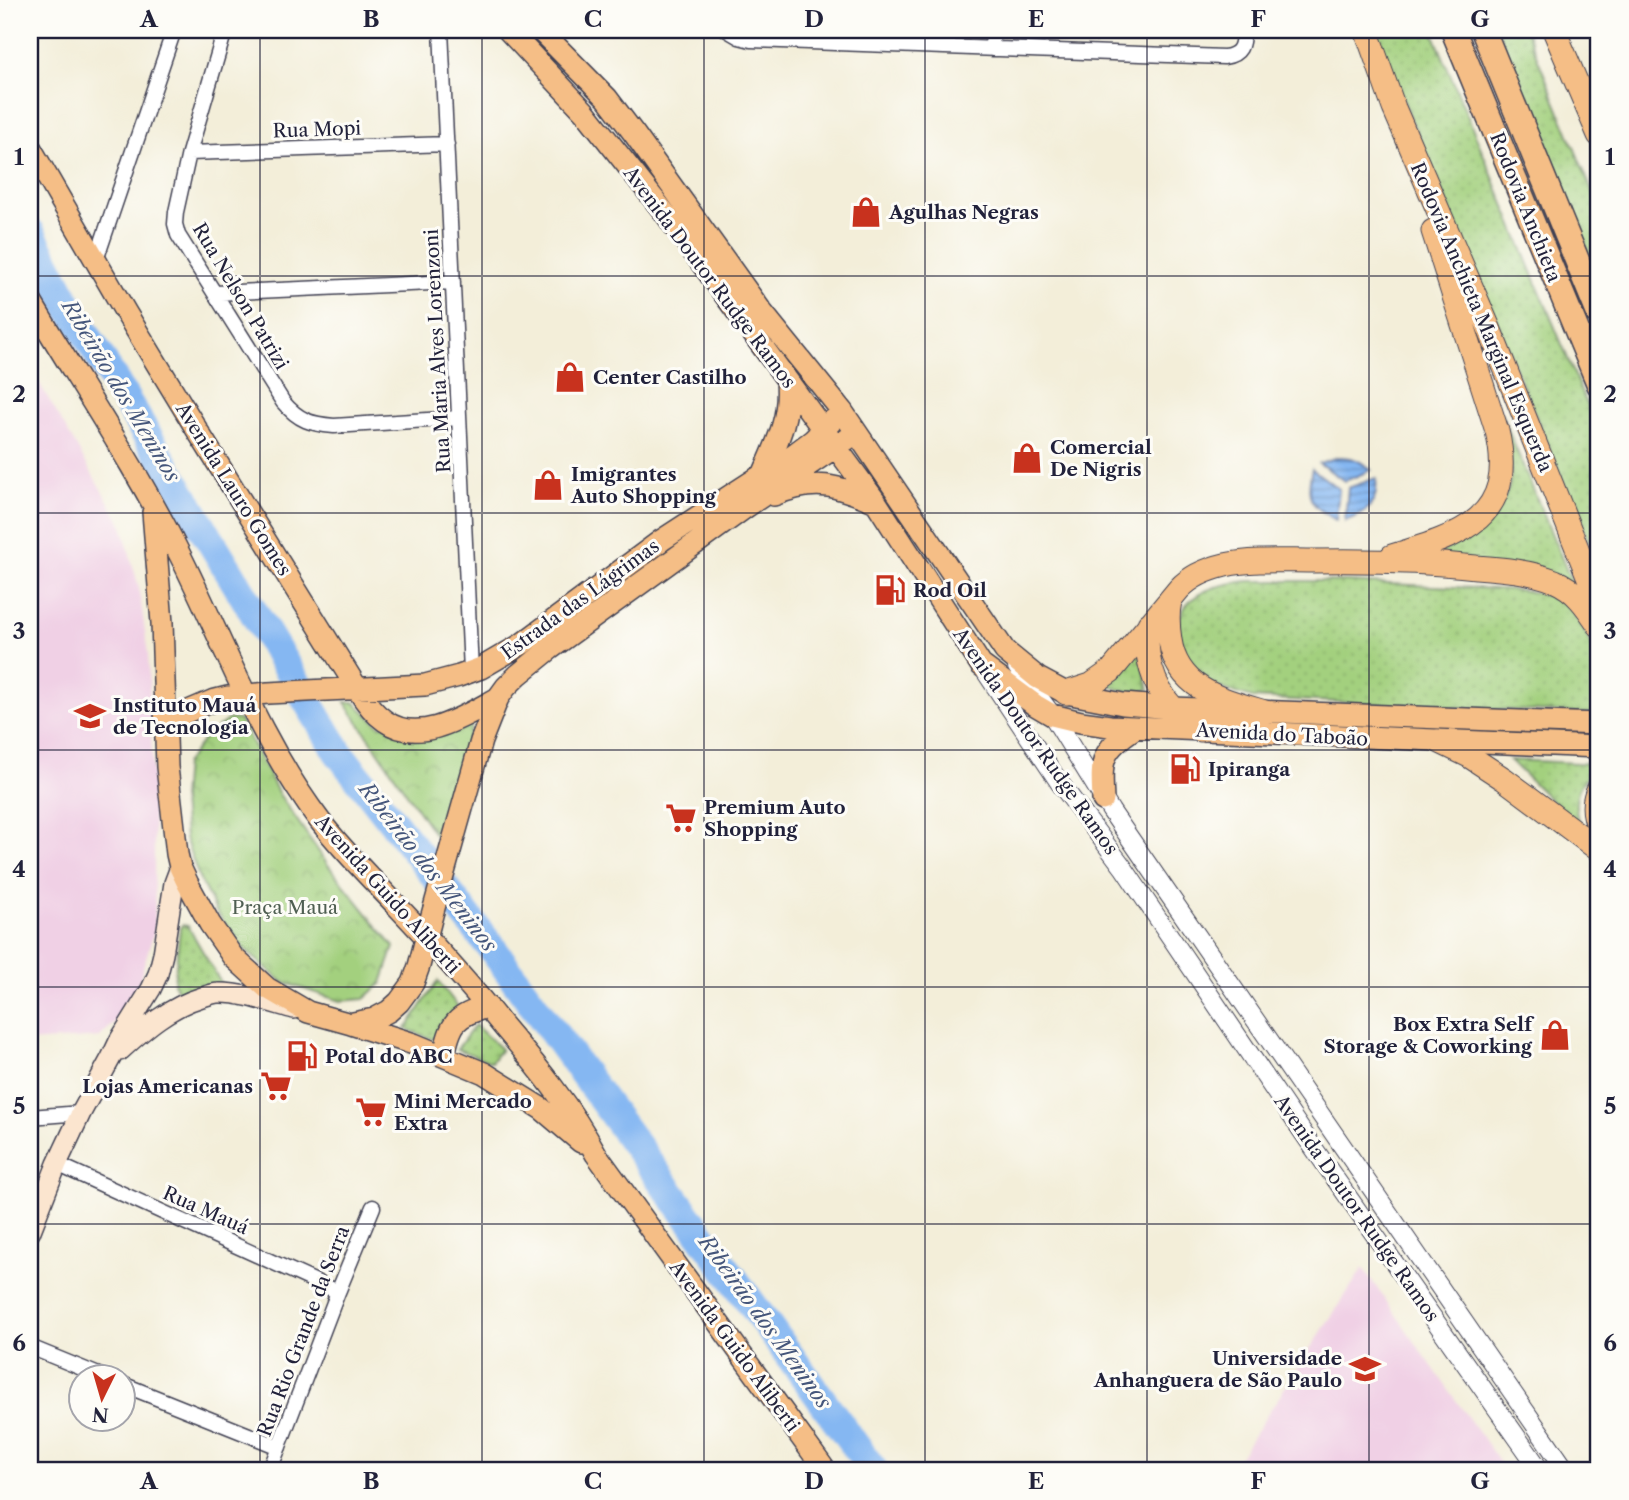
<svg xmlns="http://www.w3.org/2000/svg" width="1629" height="1500" font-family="'Libre Caslon Text',serif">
  <defs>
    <pattern id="grass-dots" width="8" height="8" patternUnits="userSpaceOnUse" patternTransform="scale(1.75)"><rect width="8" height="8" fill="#a3d07e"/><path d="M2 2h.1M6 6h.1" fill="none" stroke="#8cb26e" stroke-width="1.8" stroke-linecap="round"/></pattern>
    <pattern id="park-crowns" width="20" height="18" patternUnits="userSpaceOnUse" patternTransform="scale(1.75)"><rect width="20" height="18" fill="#a3d07e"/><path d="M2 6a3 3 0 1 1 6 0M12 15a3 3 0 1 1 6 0" fill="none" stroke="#8cb26e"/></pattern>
    <pattern id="water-rules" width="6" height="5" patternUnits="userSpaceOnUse" patternTransform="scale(1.75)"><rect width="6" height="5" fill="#85b7f2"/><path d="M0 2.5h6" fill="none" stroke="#6c94c5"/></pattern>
  </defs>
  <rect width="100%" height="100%" fill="#fdfcf7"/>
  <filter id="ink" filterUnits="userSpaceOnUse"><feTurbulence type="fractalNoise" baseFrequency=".0143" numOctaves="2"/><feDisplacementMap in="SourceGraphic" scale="14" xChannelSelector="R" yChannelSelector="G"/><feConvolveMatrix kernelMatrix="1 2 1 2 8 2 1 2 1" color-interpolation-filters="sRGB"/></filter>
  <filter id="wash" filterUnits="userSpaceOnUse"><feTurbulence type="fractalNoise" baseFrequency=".00686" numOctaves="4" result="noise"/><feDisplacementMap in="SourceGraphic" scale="28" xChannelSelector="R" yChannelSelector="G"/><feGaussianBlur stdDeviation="1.57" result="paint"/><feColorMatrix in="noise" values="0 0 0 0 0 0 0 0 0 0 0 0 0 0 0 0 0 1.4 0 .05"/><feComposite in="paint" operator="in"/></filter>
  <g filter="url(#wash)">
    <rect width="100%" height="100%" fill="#f3eed9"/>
    <!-- built -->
    <path fill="#f0d0e5" d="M30 367 122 525 139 588 148 654 153 778 155 928 137 988 121 1016 100 1037 30 1042Z
      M1363 1268 1505 1470H1231Z"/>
    <!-- grass -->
    <path fill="url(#grass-dots)" stroke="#62795c" stroke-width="2" d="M1374 30H1432L1599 434V567Z
      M1498 30H1526L1599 208V280Z
      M1501 413 1573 585 1436 555C1468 538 1510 514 1511 473 1511 457 1504 429 1501 413Z
      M1250 581H1323L1520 590C1533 592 1546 594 1558 599 1575 608 1593 645 1599 664 1602 677 1599 699 1599 714L1252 698C1240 694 1210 686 1201 679 1186 665 1183 657 1180 637 1180 632 1178 626 1179 621 1186 590 1224 583 1250 581Z
      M1138 648 1149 689C1140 694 1120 691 1111 686V682Z
      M1510 760 1599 764V768C1573 781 1570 811 1585 834Z
      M182 925 188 926 222 985 204 986 178 992 174 983 180 928Z
      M438 981 459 1008 438 1041 406 1029Z
      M475 1025 501 1049 491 1062 457 1049Z"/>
    <!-- park -->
    <path fill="url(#park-crowns)" stroke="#62795c" stroke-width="2" d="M345 702H354L380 726 472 722 443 847Z
      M229 719 240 720 279 794 328 865 394 947 382 983 364 999 340 1001 283 982 244 949 216 911 200 880 185 838 182 799 185 764 205 737Z"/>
    <!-- water -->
    <path fill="url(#water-rules)" stroke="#546c96" stroke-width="2" d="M1338 457C1353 457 1359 460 1371 470L1345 481 1319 463Z
      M1312 469 1339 489 1336 520C1310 506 1305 498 1312 469Z
      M1376 478C1379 502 1368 513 1345 521L1348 488Z"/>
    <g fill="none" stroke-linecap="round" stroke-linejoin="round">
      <!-- river -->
      <path stroke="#85b7f2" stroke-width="30" d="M30 232 69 306 338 752 494 951 873 1470"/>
    </g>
  </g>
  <g filter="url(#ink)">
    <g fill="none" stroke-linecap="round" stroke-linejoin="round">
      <defs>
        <path id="minor" d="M225 30 189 153 176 212 175 224 178 235 283 402C299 421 311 424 334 426L459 418
          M441 30 471 671
          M727 30 739 37 751 40 1224 57C1241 55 1243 45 1243 30
          M992 49 993 30
          M189 153 447 144
          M96 260 174 30
          M216 293 453 282
          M30 1117 81 1113
          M57 1164 338 1292
          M30 1347 106 1378
          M122 1384 279 1447
          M270 1470 338 1292 373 1207"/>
        <path id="tertiary" d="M1017 667 1052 715 1111 811 1566 1470
          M985 671 1059 782 1123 867 1308 1140 1540 1470"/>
        <path id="secondary" d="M120 1051C145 1028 169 1007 202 997 207 996 213 993 218 993 241 992 272 1003 294 1009
          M30 1233 57 1164 81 1113 111 1058 120 1039 151 989 158 974 163 954 174 883 180 867"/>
        <path id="primary" d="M508 30 585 112 665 213 876 502 981 665 1035 705 1052 715 1081 722 1110 726 1599 747
          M540 30 607 98 635 135 762 312 842 411 1005 651 1038 678 1066 693 1123 704 1173 708 1599 724
          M30 147 126 313 197 430 357 688C364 700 373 713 385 721 420 746 466 715 498 698
          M30 300C80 384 136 467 180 555 225 645 258 739 320 821 344 852 372 879 398 907 435 946 470 985 503 1026 537 1066 571 1107 596 1154L825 1470
          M763 475C777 442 790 419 787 382
          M774 495C816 478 836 485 876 502
          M153 512 162 623 167 767 177 854 180 867 188 884 210 924 233 957 267 988 308 1012 351 1024 414 1044 484 1073 542 1109 581 1142
          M164 728 184 713 212 701 228 697 268 693 425 685 459 676 481 668 522 644 662 540 793 455 813 440 833 420
          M1103 800C1101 760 1100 751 1135 728
          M353 1023 374 1019 389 1011 399 1002 413 983 419 966 432 915 481 741 498 698 506 687 518 675 550 649 746 507 849 438
          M444 1056C450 1024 455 1015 488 1007"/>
        <path id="trunk" d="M1366 30 1394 108 1489 328 1599 603
          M1554 30 1599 135
          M1392 556C1461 535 1518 518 1497 431L1433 231
          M1170 601C1167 614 1168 627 1170 640 1177 690 1223 700 1265 712
          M1149 624C1143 653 1153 687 1173 708 1181 716 1191 723 1200 730
          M1066 693 1091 685 1111 671 1179 589C1191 576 1208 569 1225 565 1253 559 1283 561 1311 561 1366 560 1421 561 1476 567 1503 569 1530 571 1555 581 1576 590 1587 607 1599 625
          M1438 741 1469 756 1504 779 1599 850
          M1599 788C1592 801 1593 814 1599 827"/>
        <path id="motorway" d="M1453 30 1599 384
          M1483 30 1599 314"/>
      </defs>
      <!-- minor casing -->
      <use href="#minor" stroke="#414153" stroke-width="17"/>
      <!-- tertiary casing -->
      <use href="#tertiary" stroke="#414153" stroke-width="20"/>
      <!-- secondary casing -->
      <use href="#secondary" stroke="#414153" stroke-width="22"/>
      <!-- primary casing -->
      <use href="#primary" stroke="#414153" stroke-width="24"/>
      <!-- trunk casing -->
      <use href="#trunk" stroke="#414153" stroke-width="25"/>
      <!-- motorway casing -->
      <use href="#motorway" stroke="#414153" stroke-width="27"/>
      <!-- minor -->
      <use href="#minor" stroke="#fff" stroke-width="14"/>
      <!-- tertiary -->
      <use href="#tertiary" stroke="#fff" stroke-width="18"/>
      <!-- secondary -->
      <use href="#secondary" stroke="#fbe5cf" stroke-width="19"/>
      <!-- primary -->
      <use href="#primary" stroke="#f5be86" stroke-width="21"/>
      <!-- trunk -->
      <use href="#trunk" stroke="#f5be86" stroke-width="23"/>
      <!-- motorway -->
      <use href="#motorway" stroke="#f5be86" stroke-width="24"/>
    </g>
  </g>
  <!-- grid -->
  <path fill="none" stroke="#22223b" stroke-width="2" stroke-opacity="0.55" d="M260 30V1470M482 30V1470M704 30V1470M925 30V1470M1147 30V1470M1369 30V1470M30 276H1599M30 513H1599M30 750H1599M30 987H1599M30 1224H1599"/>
  <!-- icons -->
  <defs>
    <symbol id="shop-bare" viewBox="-9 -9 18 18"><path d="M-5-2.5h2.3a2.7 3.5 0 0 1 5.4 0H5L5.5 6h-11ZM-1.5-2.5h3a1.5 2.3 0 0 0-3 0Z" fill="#c8321e" stroke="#fdfcf7" stroke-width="2.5" paint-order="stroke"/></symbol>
    <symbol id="fuel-bare" viewBox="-9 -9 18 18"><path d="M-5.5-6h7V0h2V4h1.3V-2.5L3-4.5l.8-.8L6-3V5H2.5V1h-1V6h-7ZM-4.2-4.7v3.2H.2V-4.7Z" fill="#c8321e" stroke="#fdfcf7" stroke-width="2.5" paint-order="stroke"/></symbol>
    <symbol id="university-bare" viewBox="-9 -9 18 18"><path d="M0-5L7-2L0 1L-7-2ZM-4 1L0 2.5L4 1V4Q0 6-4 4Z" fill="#c8321e" stroke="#fdfcf7" stroke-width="2.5" paint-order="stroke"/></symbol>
    <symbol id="supermarket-bare" viewBox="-9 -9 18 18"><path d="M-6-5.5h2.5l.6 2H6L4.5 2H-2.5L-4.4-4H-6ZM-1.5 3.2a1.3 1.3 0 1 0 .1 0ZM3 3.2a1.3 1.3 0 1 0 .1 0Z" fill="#c8321e" stroke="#fdfcf7" stroke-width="2.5" paint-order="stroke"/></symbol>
  </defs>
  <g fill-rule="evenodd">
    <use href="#shop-bare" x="844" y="190" width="44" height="44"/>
    <use href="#shop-bare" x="548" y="355" width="44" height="44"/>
    <use href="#shop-bare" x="1005" y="436" width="44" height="44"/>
    <use href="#shop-bare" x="526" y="463" width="44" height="44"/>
    <use href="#fuel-bare" x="868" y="568" width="44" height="44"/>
    <use href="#university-bare" x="68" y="694" width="44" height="44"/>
    <use href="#fuel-bare" x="1163" y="747" width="44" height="44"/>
    <use href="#supermarket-bare" x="659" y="796" width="44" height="44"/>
    <use href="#shop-bare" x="1533" y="1013" width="44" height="44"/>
    <use href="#fuel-bare" x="280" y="1034" width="44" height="44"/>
    <use href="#supermarket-bare" x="254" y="1064" width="44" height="44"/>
    <use href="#supermarket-bare" x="349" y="1090" width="44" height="44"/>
    <use href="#university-bare" x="1343" y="1347" width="44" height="44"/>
  </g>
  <g text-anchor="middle" stroke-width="6" stroke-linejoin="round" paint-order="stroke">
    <!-- street labels -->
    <g font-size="19" fill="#22223b" stroke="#fdfcf7">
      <text transform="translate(317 129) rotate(-2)" y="7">Rua Mopi</text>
      <text transform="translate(1526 207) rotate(68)" y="7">Rodovia Anchieta</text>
      <text transform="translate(710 277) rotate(53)" y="7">Avenida Doutor Rudge Ramos</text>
      <text transform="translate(241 296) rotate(59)" y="7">Rua Nelson Patrizi</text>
      <text transform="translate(1482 317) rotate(67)" y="7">Rodovia Anchieta Marginal Esquerda</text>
      <text transform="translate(437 351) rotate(-93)" y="7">Rua Maria Alves Lorenzoni</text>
      <text transform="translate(234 489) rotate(58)" y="7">Avenida Lauro Gomes</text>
      <text transform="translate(580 599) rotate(-36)" y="7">Estrada das Lágrimas</text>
      <text transform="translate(1282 734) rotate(3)" y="7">Avenida do Taboão</text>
      <text transform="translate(1036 741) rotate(55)" y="7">Avenida Doutor Rudge Ramos</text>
      <text transform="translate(388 894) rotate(48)" y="7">Avenida Guido Aliberti</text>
      <text transform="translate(1357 1208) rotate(55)" y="7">Avenida Doutor Rudge Ramos</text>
      <text transform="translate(206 1210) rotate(24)" y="7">Rua Mauá</text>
      <text transform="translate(303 1331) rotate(-69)" y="7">Rua Rio Grande da Serra</text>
      <text transform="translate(735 1346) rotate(54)" y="7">Avenida Guido Aliberti</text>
    </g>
    <!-- poi labels -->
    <g font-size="19" font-weight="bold" fill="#22223b" stroke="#fdfcf7" text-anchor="start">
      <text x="889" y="219">Agulhas Negras</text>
      <text x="593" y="384">Center Castilho</text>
      <text x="1050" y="454">Comercial<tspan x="1050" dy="22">De Nigris</tspan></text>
      <text x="571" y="481">Imigrantes<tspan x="571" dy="22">Auto Shopping</tspan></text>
      <text x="913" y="597">Rod Oil</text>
      <text x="113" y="712">Instituto Mauá<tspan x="113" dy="22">de Tecnologia</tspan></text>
      <text x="1208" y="776">Ipiranga</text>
      <text x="704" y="814">Premium Auto<tspan x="704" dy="22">Shopping</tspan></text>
      <text x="1532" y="1031" text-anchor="end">Box Extra Self<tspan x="1532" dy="22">Storage &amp; Coworking</tspan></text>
      <text x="325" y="1063">Potal do ABC</text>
      <text x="253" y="1093" text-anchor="end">Lojas Americanas</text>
      <text x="394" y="1108">Mini Mercado<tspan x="394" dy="22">Extra</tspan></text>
      <text x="1342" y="1365" text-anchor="end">Universidade<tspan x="1342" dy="22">Anhanguera de São Paulo</tspan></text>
    </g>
    <!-- park labels -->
    <g font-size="19" fill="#4f5f52" stroke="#fdfcf7">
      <text x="285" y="914">Praça Mauá</text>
    </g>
    <!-- water labels -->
    <g font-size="21" font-style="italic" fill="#45567b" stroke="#fdfcf7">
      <text transform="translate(121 391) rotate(59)" y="7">Ribeirão dos Meninos</text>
      <text transform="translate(428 867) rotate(52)" y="7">Ribeirão dos Meninos</text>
      <text transform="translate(765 1322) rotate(54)" y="7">Ribeirão dos Meninos</text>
    </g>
  </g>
  <!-- margin -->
  <rect width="1629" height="1500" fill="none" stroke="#fdfcf7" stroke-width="77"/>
  <!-- north arrow -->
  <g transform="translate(102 1398) rotate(185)"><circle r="33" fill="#fdfcf7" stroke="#a5a5ac" stroke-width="2"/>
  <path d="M0-5L12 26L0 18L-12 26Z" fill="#c8321e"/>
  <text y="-10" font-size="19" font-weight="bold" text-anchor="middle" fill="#22223b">N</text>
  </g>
  <rect x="38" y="38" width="1552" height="1424" fill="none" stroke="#22223b" stroke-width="2.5"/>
  <g font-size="23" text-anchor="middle" font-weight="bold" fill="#22223b">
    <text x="149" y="27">A</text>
    <text x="371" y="27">B</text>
    <text x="593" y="27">C</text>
    <text x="814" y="27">D</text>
    <text x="1036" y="27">E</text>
    <text x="1258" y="27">F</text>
    <text x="1480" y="27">G</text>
    <text x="19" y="165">1</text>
    <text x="1610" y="165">1</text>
    <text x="19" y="402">2</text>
    <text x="1610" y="402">2</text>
    <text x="19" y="639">3</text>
    <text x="1610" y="639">3</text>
    <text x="19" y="877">4</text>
    <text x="1610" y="877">4</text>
    <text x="19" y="1114">5</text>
    <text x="1610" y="1114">5</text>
    <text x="19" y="1351">6</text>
    <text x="1610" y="1351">6</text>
    <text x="149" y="1489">A</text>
    <text x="371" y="1489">B</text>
    <text x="593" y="1489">C</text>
    <text x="814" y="1489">D</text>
    <text x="1036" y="1489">E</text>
    <text x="1258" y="1489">F</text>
    <text x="1480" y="1489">G</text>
  </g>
</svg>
